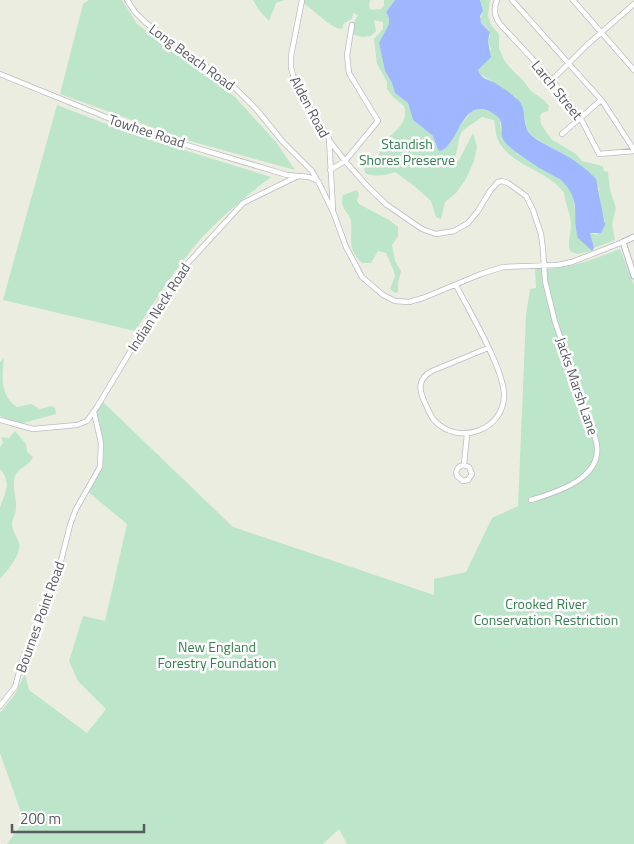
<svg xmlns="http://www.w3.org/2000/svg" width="634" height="844" font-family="'Titillium Web',sans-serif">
  <rect width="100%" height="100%" fill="#ecede1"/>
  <!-- green -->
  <path fill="#bde5c9" d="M89 0H122L137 24 234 96 276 142 295 170 190 141 60 94 83 4Z
    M253 0H285L276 3 269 21 259 10Z
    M298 0H370L369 6 371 10 381 9 384 5V0H395L386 12 389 18V24L379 43 385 71 392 83 395 93 408 103 413 120 433 136 438 150 449 145 460 126 472 111 479 109H483L494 113 500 120 501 132 517 154 560 179 566 185 573 196 576 220 591 251 577 254 570 251C567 242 571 234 571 226 571 214 565 204 564 193 548 170 513 167 499 142 495 136 496 127 494 120L482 117C478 120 464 129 462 132 457 139 459 148 455 156L456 161 459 160 473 133 477 147 474 161 466 179 457 192 445 202 441 219 436 217 431 201 413 185 395 172C384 176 375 177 365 173L364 164 374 159H381L379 156C381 133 411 131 404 106L393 97 387 89V82L377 64 374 39 383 29V22L374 20 376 31 371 36 362 37 352 34 353 24 358 15 353 13 352 19 344 23 342 29C328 28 313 7 298 0Z
    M480 0H490L488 15 491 25 499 34V48L504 60 513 71 522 79 531 91 545 101 549 106 548 111 542 113 540 116 541 124 551 139 576 154 582 161 603 166 604 171 608 172 610 190 616 208 612 224 615 240 594 248 590 233 597 235 605 221 601 209 599 188 582 168 564 154 543 143 530 134 526 127 525 118 516 97 480 74 478 70 484 64 491 49 488 41 490 36 489 30 481 23 480 19 483 11Z
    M57 105 135 135 271 177C245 197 219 218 197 243 174 271 155 301 135 331L3 300Z
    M357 190 359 194 357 201 359 204 389 220 398 227V236L392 245 395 261 401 271 398 284V292L395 293 390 289 395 276 394 271 386 253 378 251 371 263H362C346 248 353 239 351 221 349 211 339 210 343 195Z
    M620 249 634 285V844H347L339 829 323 844H7L24 821 0 753V713L15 694 25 673 29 690 87 733 106 709 78 681 69 661 83 616 105 621 127 524 87 491C92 482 99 472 102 463 107 447 100 427 97 412L103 402 233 527 434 595V579L466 572 492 518 518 506 526 315 530 289 536 288 535 269C566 270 592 260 620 249Z
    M4 358C2 377 0 396 17 407L31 404 40 409 52 406 55 408 56 414 19 424 0 416V362Z
    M15 431 26 444 27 452 33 457C30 466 17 468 15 476 12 488 17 499 16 510 15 515 12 520 12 525 13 532 17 537 19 543 22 554 7 571 0 579V507L5 494 7 485 5 476 0 469V447L3 443 1 437 9 438Z"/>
  <!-- water -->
  <path fill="#9eb7ff" d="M395 0H480L483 11 480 16 481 23 490 32 488 41 491 57 478 70C482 80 488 79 495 83 503 88 511 93 517 99 528 108 521 124 530 134 537 141 547 145 556 150 570 157 586 168 596 179L605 225 601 233H590L594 248 592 251 578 238C571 213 583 201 560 179 548 174 508 150 503 139 500 134 503 126 500 120 498 116 493 113 489 111 461 99 459 145 440 151L438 150 433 136 413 120 408 103 395 93 392 83 385 71 379 43 389 24V18L386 12Z"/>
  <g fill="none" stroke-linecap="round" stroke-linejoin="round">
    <defs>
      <path id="minor" d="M127 0 135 12 146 23 233 86 257 110 283 142 312 171 317 180
        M302 0 291 56V68L297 88 329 138 333 210
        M497 0C493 9 494 16 500 24L552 80 580 117 599 154 634 151
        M512 0 603 102 634 150
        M573 0 634 70
        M0 74 123 124 173 141 287 175 298 176
        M552 80 587 45 634 4
        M562 134 601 100
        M329 140 345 161 378 121 349 73 347 55 352 25
        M330 170 345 161 368 187 387 205 422 229 436 234 454 231 468 223 478 211 490 191 498 182 502 181 508 183 526 196 533 210 541 234 543 250 545 281 555 322 595 437C608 476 561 491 531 500
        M456 285C469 311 503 367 504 394 505 430 458 447 434 420 430 415 428 409 425 403 419 390 417 379 432 371L488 348
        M0 420 33 429 77 425 87 421 97 407 158 305 188 263 243 203 298 176 309 177 318 181 334 214 346 247 362 277 383 295 395 301 409 302 423 298 481 274 503 267 558 265 572 262 623 242
        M464 465 469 467 472 474 468 480 463 481 457 476C455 470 458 466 464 465L467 434
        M0 706 15 687 23 658 39 624 56 581 70 525 76 509 100 467 101 443 94 412"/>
      <path id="tertiary" d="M634 237 623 242 634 276"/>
    </defs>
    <!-- minor casing -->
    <use href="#minor" stroke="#bbbcc3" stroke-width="6"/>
    <!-- tertiary casing -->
    <use href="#tertiary" stroke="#bbbcc3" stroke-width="7"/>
    <!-- minor -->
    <use href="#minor" stroke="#fff" stroke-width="4.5"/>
    <!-- tertiary -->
    <use href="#tertiary" stroke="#fff" stroke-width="5"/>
  </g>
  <g text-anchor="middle" stroke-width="5" stroke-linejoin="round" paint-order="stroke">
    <!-- street labels -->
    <g font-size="14" fill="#595b62" stroke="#fff">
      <text transform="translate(192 57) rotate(36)" y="5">Long Beach Road</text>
      <text transform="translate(557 90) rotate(51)" y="5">Larch Street</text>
      <text transform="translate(310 107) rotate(62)" y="5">Alden Road</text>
      <text transform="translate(147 131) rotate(18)" y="5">Towhee Road</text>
      <text transform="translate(159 307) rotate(-57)" y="5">Indian Neck Road</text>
      <text transform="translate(577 386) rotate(71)" y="5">Jacks Marsh Lane</text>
      <text transform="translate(40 617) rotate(-70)" y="5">Bournes Point Road</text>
    </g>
    <!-- park labels -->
    <g font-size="14" fill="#33804e" stroke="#fff">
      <text x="407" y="149">Standish<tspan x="407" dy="16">Shores Preserve</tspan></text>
      <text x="546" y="609">Crooked River<tspan x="546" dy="16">Conservation Restriction</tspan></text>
      <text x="217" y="652">New England<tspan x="217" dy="16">Forestry Foundation</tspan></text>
    </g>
  </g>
  <!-- scale -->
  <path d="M12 824v8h132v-8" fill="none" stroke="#595b62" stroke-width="2.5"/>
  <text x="20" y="824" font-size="15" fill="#595b62" stroke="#ffffff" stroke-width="4" paint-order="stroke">200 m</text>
</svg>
